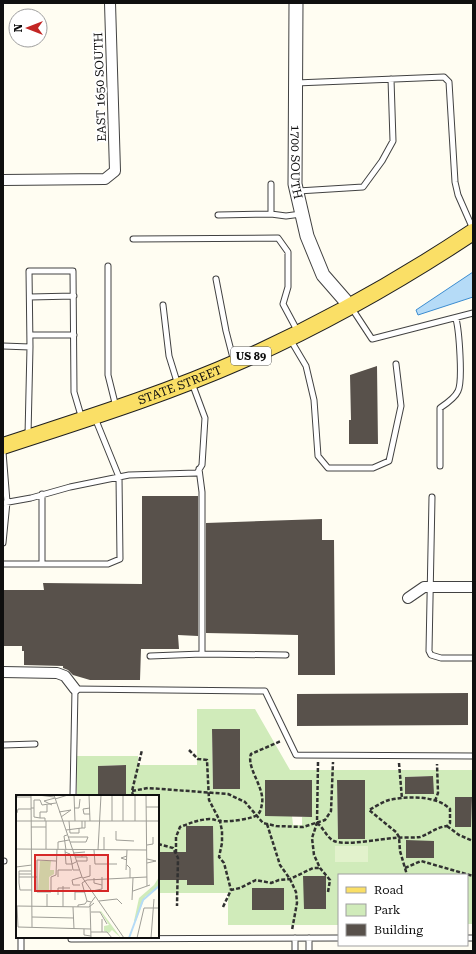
<svg xmlns="http://www.w3.org/2000/svg" width="476" height="954" font-family="'Roboto Serif',serif">
  <rect width="100%" height="100%" fill="#fffdf2"/>
  <!-- green -->
  <path fill="#d0ebba" fill-rule="evenodd" d="M197 709H255L290 770H473V924H467V875H339V925H228V893H158V880H172L158 852V796H126L125 765 98 766V796H77V756H138V765H197ZM240 729V788L213 789 212 730ZM433 776V794H405V777ZM265 780 312 781V816L302 817V825H293L292 816H265ZM337 780H365V839H338ZM455 797H472L471 827H455ZM186 826H213L214 885H187ZM406 841H434V858H406ZM304 877 326 909H304Z"/>
  <!-- pitch -->
  <path fill="#e2f2cc" d="M335 846H368V862H335Z"/>
  <!-- water -->
  <path fill="#b5dbf7" stroke="#3b8cd0" d="M473 272V297L418 315 416 310Z"/>
  <!-- building -->
  <path fill="#58514b" d="M377 366 378 444H349V420H351L350 375Z
    M142 496H198V636L178 635 179 649H141L140 680H90L73 675 68 670 63 668V666L24 665V651H22V646H3V590H44L43 583 142 584Z
    M322 519V540H334L335 675H298V635L206 633V523Z
    M468 693V725L297 726V694Z
    M212 729H240V789H213Z
    M126 765V796H98V766Z
    M433 776 434 794H405V777Z
    M265 780H312V817L265 816Z
    M337 780H365V839H338Z
    M455 797H472L471 827H455Z
    M186 826H213L214 885H187V880H158V852H186Z
    M406 840 434 841V858H406Z
    M303 876H326V909H304Z
    M252 888H284V910H252Z"/>
  <g fill="none" stroke-linecap="round" stroke-linejoin="round">
    <defs>
      <path id="service" d="M296 83 444 77 449 82 455 182 458 195 473 229
        M271 184V214
        M298 191 363 187 382 161 393 141 391 79
        M218 215 271 214 286 216 301 214
        M133 239 278 238 288 252V287L283 304 298 332
        M108 266V375L116 407
        M216 279 226 331 234 362
        M30 297 74 296
        M163 305 169 356 178 385
        M351 307 372 339 473 313
        M30 335H74
        M290 339 306 366 314 400 318 456 328 468H373L389 461 401 406 396 364
        M3 346 30 347 28 435
        M30 347 29 271H73L74 392 82 419
        M3 452 7 502 3 543
        M440 466V408C446 404 455 398 458 391 463 381 459 330 456 319
        M199 469 202 492V654L286 655
        M432 497 429 651 431 655 441 658H473
        M3 503 31 498 70 487 119 477 95 418
        M3 564H108L120 559 119 477 129 475 197 473 202 465 205 418 192 383
        M42 564V494
        M150 656 202 654
        M3 745 35 744
        M73 796 75 689 265 691 296 755 473 756
        M3 861H4
        M21 937V951
        M71 937V939L339 938
        M295 938V951
        M309 938V951
        M467 938H473"/>
      <path id="minor" d="M3 180 105 179 115 171 110 3
        M408 598 424 587H473
        M3 672 57 673 65 676 75 689"/>
      <g id="tertiary">
        <path id="s1" d="M296 3 295 184 307 236 323 275 350 306"/>
      </g>
      <g id="primary">
        <path id="s2" d="M3 446C82 420 163 395 240 361 321 325 399 281 473 232"/>
      </g>
    </defs>
    <!-- service casing -->
    <use href="#service" stroke="#424242" stroke-width="7"/>
    <!-- minor casing -->
    <use href="#minor" stroke="#424242" stroke-width="12"/>
    <!-- tertiary casing -->
    <use href="#tertiary" stroke="#424242" stroke-width="15"/>
    <!-- primary casing -->
    <use href="#primary" stroke="#202020" stroke-width="18"/>
    <!-- path -->
    <path stroke="#313131" stroke-width="2.5" stroke-dasharray="4 2" stroke-linecap="butt" d="M189 750 198 759 207 760 209 800 220 821 222 831V843L219 857 224 863 231 890
      M318 762 317 823 312 838 314 855 320 868 330 880 328 892
      M399 763 402 799
      M132 791 148 788 228 794 245 802 263 823 276 826 303 827 325 820 331 811 333 762
      M133 796 132 791 142 750
      M435 801 438 793 437 764
      M317 823C324 828 326 837 334 841 345 846 381 839 394 838 402 837 412 838 420 837 429 834 437 827 447 826L450 823V809C436 795 407 796 389 800 382 802 375 807 369 810L396 832 399 837 400 851 407 875
      M267 824 280 865 290 879 296 892 297 903 292 930
      M447 826 459 835 473 841
      M158 844 173 848 178 858 177 906
      M176 853V837L180 827C190 823 198 820 209 819 214 819 217 821 221 821 229 822 252 819 257 815 261 812 261 808 262 804 265 787 246 768 251 754L281 741
      M405 868 421 861 473 876
      M223 907 231 890 240 888 256 880 271 883 279 880 290 879 313 868H320"/>
    <!-- service -->
    <use href="#service" stroke="#fff" stroke-width="5"/>
    <!-- minor -->
    <use href="#minor" stroke="#fff" stroke-width="10"/>
    <!-- tertiary -->
    <use href="#tertiary" stroke="#fff" stroke-width="13"/>
    <!-- primary -->
    <use href="#primary" stroke="#fadf66" stroke-width="16"/>
  </g>
  <g text-anchor="middle" stroke-width="4" stroke-linejoin="round" paint-order="stroke">
    <!-- shield labels -->
    <rect fill="#fff" stroke="#575757" stroke-width="1" x="231" y="347" width="40" height="18" rx="3"/>
    <g font-size="11" font-weight="bold" fill="#0f0f0f">
      <text x="251" y="360">US 89</text>
    </g>
    <!-- street labels -->
    <g font-size="12" fill="#0f0f0f" stroke="#fff">
      <text transform="translate(100 87) rotate(-92)" y="4">EAST 1650 SOUTH</text>
      <text dy="4" stroke="none"><textPath href="#s1" startOffset="159">1700 SOUTH</textPath></text>
      <text dy="4" stroke="none"><textPath href="#s2" startOffset="187">STATE STREET</textPath></text>
    </g>
  </g>
  <!-- overview -->
  <g transform="translate(16 795)">
    <rect width="143" height="143" fill="#fffdf2"/>
    <path d="M24 66H35L34 75H38V79L33 82V97L22 96ZM143 82V91L129 102 120 126H118L123 103 138 90ZM84 116H85L105 143 96 135 93 138 88 136V131L93 130Z" fill="#d0ebba"/>
    <path fill="none" stroke="#b5dbf7" stroke-width="2" d="M113 143 127 105 143 91"/>
    <path fill="none" stroke="#9f9e97" stroke-width="1" d="M1 0V2H15M15 0 16 132M22 0 38 2M38 0 66 82 108 143M58 0 59 26M73 0 74 26M96 0V26M107 0V26M119 0V26M130 0 131 91M39 4 52 0M36 10 28 6 39 3M130 12H143M15 13H18V5H24L26 10 40 8M18 13V22L24 23M58 13H63L64 4M74 13 67 14 68 19H74M43 17 55 15 45 22M1 18 2 14H15M0 26H143M29 26V23H24V17H31V10M30 26V54M53 26 54 38H63V33M66 26V33H69V26M15 32H30M50 35 66 33M100 36V45L118 46M52 42H72L70 47H54M88 42V55M131 50 137 49V42M0 54 131 55M42 54V47L53 45M49 55 50 69H56L57 75H63M50 55 48 41 51 40M78 55 79 69H101M82 55 85 0M49 57 54 59 56 69 60 67M57 58 69 57M59 60H66V62H59M111 61 105 63 111 65M131 64 140 66 131 68M40 66 21 65V97H35V82L40 80 41 54M60 66H71V62H66M111 70 114 73V83M0 72 16 70M110 75 111 55M16 76H3V88L4 95H16M3 79H16M3 82H21M42 82V75H56M67 83 74 81V70M78 83V88L86 90M64 90H57L56 85 66 82M47 91V112M76 96 86 94V82M117 96 134 90M42 100V93H54M59 105V97H69M116 105 117 83M83 106 101 104 106 109M75 107 71 106 66 88 71 85 131 82M0 111 73 112 78 108M1 111 2 132M31 112V99M57 112 58 134M62 112V110L69 109 71 106M75 117H84L91 129M16 122 58 123M2 132 75 134M68 134V140L75 141M75 137H91L96 143M86 137V124M75 143 74 109 79 102M121 143 128 113H143M135 143 138 104"/>
    <path fill="#d62828" fill-opacity="0.15" stroke="#d62828" stroke-width="2" d="M19 60H92V96H19Z"/>
    <rect width="143" height="143" fill="none" stroke="#0f0f0f" stroke-width="2"/>
  </g>
  <!-- border -->
  <rect width="476" height="954" fill="none" stroke="#0f0f0f" stroke-width="8"/>
  <!-- legend -->
  <rect x="338" y="874" width="130" height="72" fill="#ffffff" stroke="#9f9f9f"/>
  <rect x="346" y="887" width="20" height="6" fill="#fadf66" stroke="#9f9f9f"/>
  <text x="374" y="894" font-size="12" fill="#0f0f0f">Road</text>
  <rect x="346" y="904" width="20" height="12" fill="#d0ebba" stroke="#9f9f9f"/>
  <text x="374" y="914" font-size="12" fill="#0f0f0f">Park</text>
  <rect x="346" y="924" width="20" height="12" fill="#58514b" stroke="#9f9f9f"/>
  <text x="374" y="934" font-size="12" fill="#0f0f0f">Building</text>
  <!-- north arrow -->
  <g transform="translate(28 28) rotate(270)"><circle r="19" fill="#ffffff" stroke="#9f9f9f"/>
  <path d="M0-3L7 15L0 10L-7 15Z" fill="#c32624"/>
  <text y="-6" font-size="11" font-weight="bold" text-anchor="middle" fill="#0f0f0f">N</text>
  </g>
</svg>
